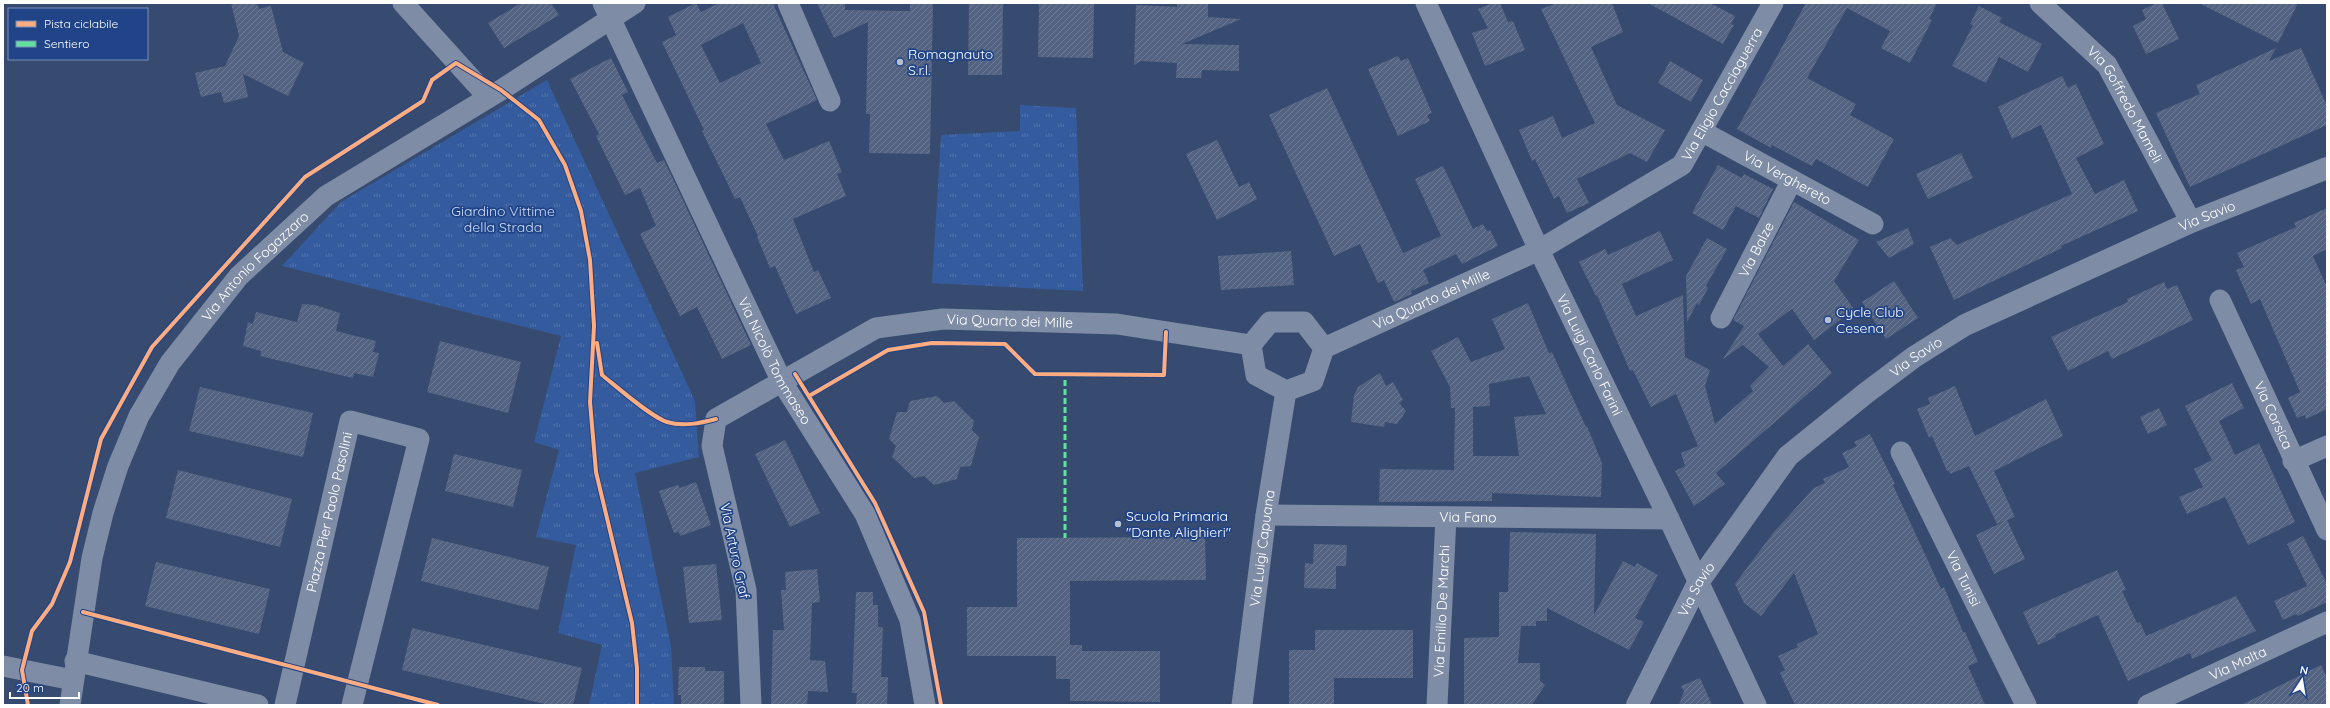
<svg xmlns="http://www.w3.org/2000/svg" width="2330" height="708" font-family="Quicksand,sans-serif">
  <defs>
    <pattern id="park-tufts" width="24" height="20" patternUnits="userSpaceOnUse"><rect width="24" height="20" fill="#345b9e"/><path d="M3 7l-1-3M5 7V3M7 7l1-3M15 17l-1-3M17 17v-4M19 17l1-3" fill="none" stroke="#5274ad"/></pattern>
    <pattern id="building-hatch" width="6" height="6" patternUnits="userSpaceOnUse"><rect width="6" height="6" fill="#536381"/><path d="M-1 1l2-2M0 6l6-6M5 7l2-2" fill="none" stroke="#6d7a94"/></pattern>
  </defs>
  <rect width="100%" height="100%" fill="#374b70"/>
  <!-- park -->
  <path fill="url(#park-tufts)" d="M547 80 695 401 699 457 635 473 671 646 674 705H589L602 645 558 633 576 545 536 537 559 450 534 442 561 336 282 266 341 202Z
    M1020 105 1076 108 1083 291 932 283 941 135 1020 131Z"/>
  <!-- building -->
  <path fill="url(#building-hatch)" fill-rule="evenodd" d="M231 3H257L259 9 271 6 283 52 304 63 288 96 243 74 248 97 224 103 221 92 201 97 195 73 225 66 239 36Z
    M521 3H551L559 15 504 48 488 23Z
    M696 3 701 12 719 3H776L774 6 817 100 766 124 784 160 829 141 842 172 837 174 846 196 793 219 814 272 818 270 831 298 796 314 775 266 770 268 757 237 758 236 740 197 735 199 702 131 704 130 662 42 676 35 668 17ZM743 23 761 63 720 83 701 45Z
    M817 3H845V10L910 11V3H933L930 154 869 153 870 114H866L868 22 834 38Z
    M969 3H1003L1002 75H968Z
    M1039 3H1094L1093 58 1038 57Z
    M1177 3H1208V17L1241 19 1182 44 1239 45V71L1202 70 1201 78H1176L1177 63 1141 61 1134 65 1136 5 1177 7Z
    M1493 3H1500L1508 22 1513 21 1525 50 1485 66 1472 33 1488 28 1478 9Z
    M1557 3H1612L1623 32 1591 47 1617 105 1665 130 1647 162 1630 153 1577 179 1589 203 1567 213 1559 196 1554 199 1535 159 1532 161 1519 130 1553 116 1562 138 1595 123 1541 9Z
    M1648 3H1710L1735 16 1731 24 1734 25 1723 44Z
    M1806 3H1937L1929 19 1932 20 1910 63 1881 48 1890 31 1847 8 1807 78 1856 104 1850 115 1894 139 1868 187 1816 159 1812 166 1772 145 1771 148 1737 129Z
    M2157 3H2162L2179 39 2146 54 2133 26 2146 19 2142 10Z
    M2199 3H2298L2278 43Z
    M1979 6 2002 18 1999 22 2042 44 2028 72 1999 57 1986 83 1952 66 1973 25 1970 24Z
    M2276 48 2269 61 2301 48 2327 106V125L2190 187 2156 113 2200 94 2196 85Z
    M1398 56 1401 61 1408 58 1432 113 1427 115 1430 121 1398 136 1368 69Z
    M611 58 628 92 622 95 657 163 664 160 751 345 722 359 697 307 680 316 640 234 656 226 640 188 625 195 596 136 599 134 570 79Z
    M1670 61 1703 80 1691 102 1658 83Z
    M2062 76 2068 88 2076 84 2104 144 2076 158 2095 194 2124 180 2138 211 2061 246 2062 248 1954 300 1930 247 1950 238 1957 245 2072 194 2041 125 2012 139 1998 107Z
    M1327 88 1403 253 1441 236 1415 179 1443 166 1473 229 1483 224 1487 231 1490 230 1498 246 1462 264 1456 254 1423 270 1429 283 1411 291 1412 294 1394 302 1384 280 1378 283 1360 244 1334 256 1269 115Z
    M1217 140 1239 187 1249 182 1257 199 1217 220 1186 154Z
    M1961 153 1973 178 1928 199 1916 174Z
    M1718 165 1742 178 1744 174 1773 189 1759 218 1736 206 1723 230 1692 213Z
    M1794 202 1859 240 1834 281 1854 309 1814 340 1792 309 1758 334 1783 366 1808 344 1832 373 1716 473 1725 484 1694 506 1675 471 1685 466 1681 453 1698 446 1676 394 1651 407 1633 370 1630 371 1597 295 1596 296 1579 262 1605 249 1608 255 1660 231 1673 260 1622 284 1636 316 1683 295 1685 357 1710 370 1705 386 1715 424 1753 391 1750 386 1769 367 1743 345 1723 359 1744 326 1733 320Z
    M2327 208V249L2313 256 2327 287V409L2306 419 2305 415 2297 418 2288 398 2300 392 2260 299 2251 304 2236 270 2244 267 2237 253 2296 227 2294 223Z
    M1908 228 1914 244 1889 258 1876 242Z
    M1707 238 1727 249 1706 286 1708 288 1699 305 1697 303 1687 322 1686 276Z
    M1291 251 1294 285 1221 290 1218 256Z
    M1894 281 1918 318 1886 339 1862 302Z
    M2164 282 2167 289 2177 285 2193 320 2112 359 2108 351 2068 371 2051 337 2128 302 2127 299Z
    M1528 303 1549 353 1552 352 1586 427 1587 426 1602 463 1601 497 1492 493V501L1379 502 1380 469 1454 470 1455 408H1451L1450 387 1431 351 1458 337 1471 362 1505 349 1492 319ZM1529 376 1546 414 1514 417 1519 456H1473V407L1490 406 1489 384Z
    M302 304 315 305 340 313 336 331 376 341 373 352 379 353 373 377 354 373 353 378 260 356 261 351 243 346 248 322 253 324 256 312 297 322Z
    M440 341 521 362 508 413 427 392Z
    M1380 373 1386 386 1393 382 1403 400 1399 403 1406 411 1397 424 1385 422 1384 427 1351 422 1354 395 1358 387Z
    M2232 383 2244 408 2219 421 2235 455 2259 443 2295 522 2248 545 2225 497 2187 514 2179 497 2203 487 2194 469 2212 460 2185 406Z
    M1955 386 1975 436 2046 399 2063 436 1994 471 2015 517 1997 524 1969 466 1950 474 1949 470 1947 471 1932 436 1929 438 1917 409 1930 404 1928 398Z
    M200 387 313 413 303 457 189 431Z
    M937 396 944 403 954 401 974 421 972 430 979 437 971 466 960 467 957 479 934 485 924 476 914 478 892 457 896 446 889 439 897 412H907L910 401Z
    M2159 408 2167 425 2148 434 2140 417Z
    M1870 434 1895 484 1893 485 1941 589 1944 587 1963 632H1965L1978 662 1968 666 1985 705H1795L1780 673 1785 670 1778 656 1798 647 1797 644 1818 634 1794 573 1761 616 1744 603 1735 584 1773 533 1814 488 1825 483 1823 479 1849 467 1842 453 1857 446 1854 442Z
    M785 440 820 513 790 527 755 454Z
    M454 454 522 470 513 507 445 491Z
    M178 470 292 499 280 547 166 518Z
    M696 482 711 525 680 536 679 532 674 533 659 491 678 485 680 488Z
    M2007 520 2025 559 1994 574 1976 535Z
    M1510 532 1596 534 1594 615 1623 561 1635 567 1637 563 1658 575 1635 618 1644 622 1629 650 1547 608V621H1536V626H1521L1518 663H1540V681L1545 685 1532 705H1464V638L1499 637V592H1508Z
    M2303 536 2327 584V602L2298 616 2296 614 2283 620 2274 601 2307 586 2287 544Z
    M1205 537 1206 580 1070 581V645H1082V651H1160V702L1070 701V679H1056V656H967V607H1017V538Z
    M432 538 549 567 538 610 421 581Z
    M1314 544 1347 545 1346 566H1336V589L1304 588 1305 563 1313 564Z
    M156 562 270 589 259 634 145 606Z
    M716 564 722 620 689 623 683 567Z
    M817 569 820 602 812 603 810 660 825 661 828 692 808 691 807 705H771L773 630H784L781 590H786L785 572Z
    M2117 570 2126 590 2122 591 2137 623 2140 622 2146 636 2236 596 2256 631 2192 659 2190 653 2128 681 2098 615 2055 635 2056 637 2038 645 2023 612Z
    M856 592H873V605H878V627H883L881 677H888L887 705H856L857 693H852Z
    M412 628 582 668 573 705H549L402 670Z
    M1315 630H1413V678H1334V705H1289V650H1315Z
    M2321 665 2327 678V705H2241Z
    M679 667H705V671H724V705H681V695H678Z
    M1700 678 1712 705H1679L1684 691 1681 686Z"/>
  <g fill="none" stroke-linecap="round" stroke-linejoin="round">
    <!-- minor -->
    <g stroke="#7e8ca5" stroke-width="21">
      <path d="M403 3 488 97"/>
      <path id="s1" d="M603 3 782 382 865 514 910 620 925 705"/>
      <path d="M788 3 830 101"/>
      <path id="s2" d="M1426 3 1539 250 1669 519 1756 705"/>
      <path id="s3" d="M2040 3 2107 65 2191 222"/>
      <path id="s4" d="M1701 131 1873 224"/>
      <path id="s5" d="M2220 300 2327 530"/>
      <path id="s6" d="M1721 318 1792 180"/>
      <path d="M1270 322H1304L1324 348 1313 381 1286 391 1256 375 1251 345Z"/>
      <path id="s7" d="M1324 348 1539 250 1682 165 1773 3"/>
      <path id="s8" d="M1901 452 2026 705"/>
      <path d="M2293 461 2327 446"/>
      <path id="s9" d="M1266 515 1669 519"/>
      <path d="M75 661 258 705"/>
      <path d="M3 666 73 680"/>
      <path id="s10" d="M70 705 92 558 103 513 118 466 139 416 170 363 239 276 326 196 501 90 635 3"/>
      <path id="s11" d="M285 705 350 421 419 439 352 705"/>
      <path id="s12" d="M751 705 746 590 712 446 716 419 876 328 943 319 1117 324 1251 345"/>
      <path id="s13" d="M1242 705 1266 515 1286 391"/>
      <path id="s14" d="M1437 705 1446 517"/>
      <path id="s15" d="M2148 705 2327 622"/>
    </g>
    <!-- tertiary -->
    <path stroke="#7e8ca5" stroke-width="22" id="s16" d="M1637 705 1699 581 1788 456 1866 393 1914 357 1965 325 2191 222 2327 168"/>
    <!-- quiet -->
    <path stroke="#60e19b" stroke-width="3" stroke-dasharray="6 3" stroke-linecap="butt" d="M1065 380V538"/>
    <defs>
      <path id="cycleway" d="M597 343 602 375C617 387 651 417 667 422 683 427 701 423 716 419
        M795 374 875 503 924 612 941 705
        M809 396 888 350 932 343 1005 344 1035 374 1164 375 1166 332
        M83 612 438 705
        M28 705 22 670 32 631 52 604 70 562 101 439 152 347 305 177 423 101 432 80 456 63 501 90 539 120 565 165 581 211 590 260 594 326 590 402 596 472 632 623 637 668V705"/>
    </defs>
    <!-- cycleway casing -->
    <use href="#cycleway" stroke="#204487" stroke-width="6"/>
    <!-- cycleway -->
    <use href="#cycleway" stroke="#ffac80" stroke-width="4"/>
  </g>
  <!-- markers -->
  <g fill="#b9c0cd" stroke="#204487" stroke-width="1.5">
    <circle cx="900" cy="62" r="4"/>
    <circle cx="1828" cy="320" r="4"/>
    <circle cx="1118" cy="524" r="4"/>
  </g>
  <g text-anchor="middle" stroke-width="3.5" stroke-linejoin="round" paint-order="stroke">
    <!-- poi labels -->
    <g font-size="14" fill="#fff" stroke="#204487" text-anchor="start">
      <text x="908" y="59">Romagnauto<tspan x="908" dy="16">S.r.l.</tspan></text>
      <text x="1836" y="317">Cycle Club<tspan x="1836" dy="16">Cesena</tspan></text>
      <text x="1126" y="521">Scuola Primaria<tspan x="1126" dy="16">"Dante Alighieri"</tspan></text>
    </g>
    <!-- street labels -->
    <g font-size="14" fill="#fff" stroke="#204487">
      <text dy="5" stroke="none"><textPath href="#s7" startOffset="484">Via Eligio Cacciaguerra</textPath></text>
      <text dy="5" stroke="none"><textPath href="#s3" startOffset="134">Via Goffredo Mameli</textPath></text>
      <text dy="5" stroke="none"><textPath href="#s4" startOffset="98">Via Verghereto</textPath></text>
      <text dy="5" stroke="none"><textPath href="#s16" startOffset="778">Via Savio</textPath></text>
      <text dy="5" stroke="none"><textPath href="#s6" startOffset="77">Via Balze</textPath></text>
      <text dy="5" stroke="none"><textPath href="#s10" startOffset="489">Via Antonio Fogazzaro</textPath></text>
      <text dy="5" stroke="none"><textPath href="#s7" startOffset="118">Via Quarto dei Mille</textPath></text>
      <text dy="5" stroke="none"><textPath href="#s12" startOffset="609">Via Quarto dei Mille</textPath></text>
      <text dy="5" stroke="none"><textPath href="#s2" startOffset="388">Via Luigi Carlo Farini</textPath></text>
      <text dy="5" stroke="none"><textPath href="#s16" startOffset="454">Via Savio</textPath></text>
      <text dy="5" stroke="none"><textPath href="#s1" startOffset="397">Via Nicolò Tommaseo</textPath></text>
      <text dy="5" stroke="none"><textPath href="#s5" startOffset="127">Via Corsica</textPath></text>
      <text dy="5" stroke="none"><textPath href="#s11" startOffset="198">Piazza Pier Paolo Pasolini</textPath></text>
      <text dy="5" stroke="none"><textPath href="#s9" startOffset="202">Via Fano</textPath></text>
      <text dy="5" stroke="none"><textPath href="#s13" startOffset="158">Via Luigi Capuana</textPath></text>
      <text transform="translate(735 551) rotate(78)" y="5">Via Arturo Graf</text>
      <text dy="5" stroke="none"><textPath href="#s8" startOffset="141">Via Tunisi</textPath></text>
      <text dy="5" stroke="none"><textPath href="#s16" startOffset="130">Via Savio</textPath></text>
      <text dy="5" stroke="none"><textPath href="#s14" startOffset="94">Via Emilio De Marchi</textPath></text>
      <text dy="5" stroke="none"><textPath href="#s15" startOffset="99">Via Malta</textPath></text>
    </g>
    <!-- park labels -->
    <g font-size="14" fill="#cfdef8" stroke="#204487">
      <text x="503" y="216">Giardino Vittime<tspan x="503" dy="16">della Strada</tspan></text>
    </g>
  </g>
  <!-- border -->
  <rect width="2330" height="708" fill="none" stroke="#ffffff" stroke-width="8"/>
  <!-- legend -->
  <rect x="8" y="8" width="140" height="52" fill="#204487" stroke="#798fb7"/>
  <rect x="16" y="21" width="20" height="6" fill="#ffac80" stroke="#798fb7"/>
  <text x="44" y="28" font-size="12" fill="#ffffff">Pista ciclabile</text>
  <rect x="16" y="41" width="20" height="6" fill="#60e19b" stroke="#798fb7"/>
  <text x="44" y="48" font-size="12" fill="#ffffff">Sentiero</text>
  <!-- north arrow -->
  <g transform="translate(2302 680) rotate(12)" stroke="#204487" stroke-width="3" paint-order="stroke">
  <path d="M0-3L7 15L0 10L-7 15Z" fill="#ffffff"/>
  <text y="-6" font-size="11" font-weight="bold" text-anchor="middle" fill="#ffffff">N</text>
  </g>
  <!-- scale -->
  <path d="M10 692v6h69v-6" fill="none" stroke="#ffffff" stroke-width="2"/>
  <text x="16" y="692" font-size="12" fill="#ffffff" stroke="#204487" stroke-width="3" paint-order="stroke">20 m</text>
</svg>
